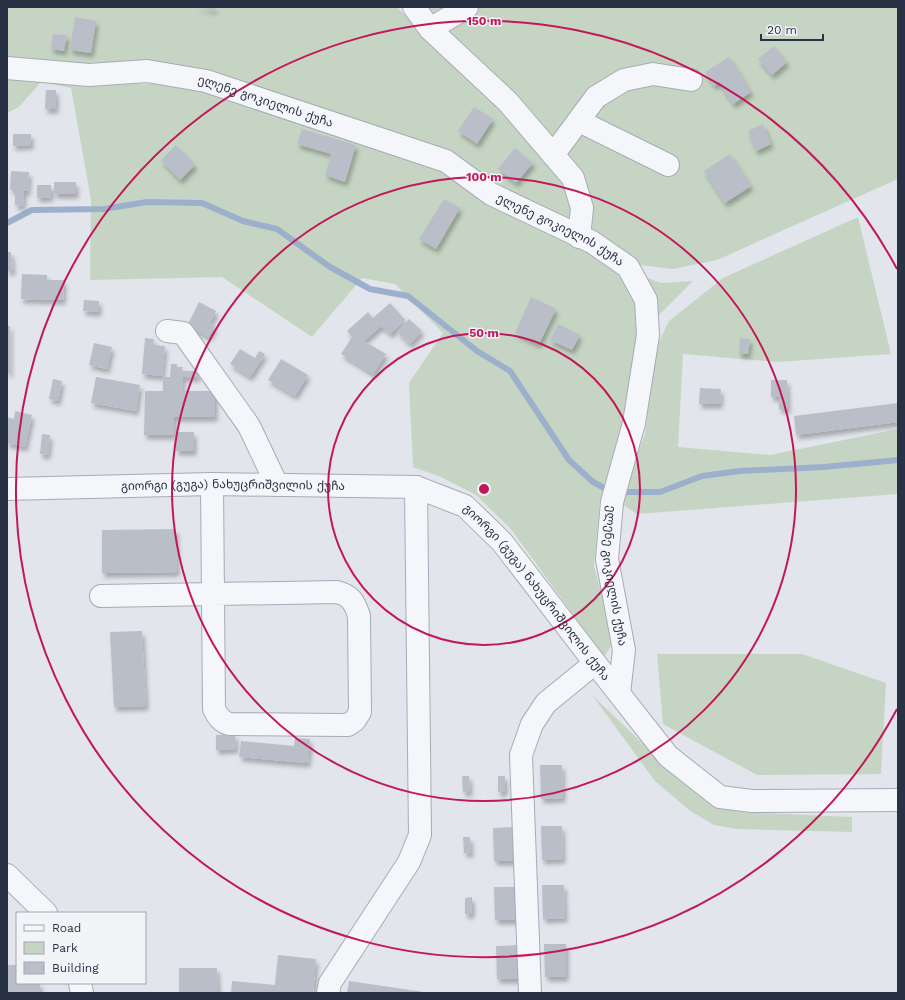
<svg xmlns="http://www.w3.org/2000/svg" width="905" height="1000" font-family="'Work Sans','Noto Sans Georgian',sans-serif">
  <defs>
    <filter id="shadow"><feDropShadow dx="2.5" dy="4.5" stdDeviation="2" flood-color="#0004"/></filter>
  </defs>
  <rect width="100%" height="100%" fill="#e2e5eb"/>
  <!-- green -->
  <path fill="#c6d5c3" d="M7 7H397L535 146 567 186 571 210 572 226 284 98 206 70 140 62 79 68 7 61Z
    M426 7H898V179L717 260 673 269 640 265 589 233 579 171 514 92 439 24Z
    M7 75 86 84H198L443 168 622 270 638 301 641 335 625 440 600 501 594 566 614 641 604 657 510 528 476 495 441 477 413 467 409 383 443 333 395 284 362 278 312 337 222 277 90 280 91 200 71 88 41 82 19 107 7 113Z
    M858 217 891 354 777 362 683 354 678 447 770 455 898 429V494L637 514 619 502 645 434 654 352 669 321 723 278Z
    M638 274 661 283 693 281 651 323Z
    M657 654H802L886 683 881 774 757 775 663 724Z
    M592 695 682 781 721 806 741 812 852 817V832L736 829 714 825 689 810 655 781Z"/>
  <g fill="none" stroke-linecap="round" stroke-linejoin="round">
    <!-- stream -->
    <path stroke="#9cb0cc" stroke-width="6" d="M7 223 32 210 104 209 147 202 202 203 243 221 277 229 330 267 370 289 408 296 477 351 510 371 569 460 593 482 610 491
      M619 492H660L702 476 740 471 824 467 898 460"/>
  </g>
  <!-- building -->
  <path fill="#b9bec9" filter="url(#shadow)" d="M195 7H215V10Z
    M75 17 96 21 91 53 70 50Z
    M53 34 67 35 64 51 51 49Z
    M774 46 787 62 772 75 758 59Z
    M729 57 751 92 733 104 719 82 714 86 705 72Z
    M46 90H56V109H45Z
    M474 107 493 119 477 144 458 131Z
    M763 124 771 144 756 151 748 131Z
    M302 129 356 145 345 182 325 175 331 154 297 144Z
    M13 134H31V145L13 146Z
    M176 145 195 165 180 180 161 160Z
    M515 148 533 163 516 183 498 169Z
    M730 154 751 186 725 203 704 171Z
    M11 171 29 172 28 191H24L23 206 15 205V190H10Z
    M54 182H76V194H54Z
    M37 185H51V197L37 198Z
    M444 199 460 208 436 249 419 239Z
    M7 252H11L13 271H7Z
    M22 274 47 275V280H64L63 300 21 299Z
    M531 297 556 309 539 344 515 333Z
    M84 300 99 301V312L83 311Z
    M199 302 216 311 210 323 215 326 209 337 187 326Z
    M390 303 405 320 390 334 381 326 364 341 386 354 373 374 341 354 352 337 347 331 368 312 373 318Z
    M409 319 422 331 410 344 397 332Z
    M558 324 580 335 572 350 550 340Z
    M7 326H10V373H7Z
    M145 338 154 339 153 345 165 346 162 376 142 374Z
    M740 338 750 339 748 354H739Z
    M94 343 112 347 107 369 89 365Z
    M240 349 255 358 259 351 265 354 250 377 230 364Z
    M281 359 308 375 295 396 268 380Z
    M171 364H177V367H183L182 371H198V377H183L182 391H215V417H174V435H144L145 391H163V377H170Z
    M96 377 140 385 136 411 91 403Z
    M53 379 62 381 58 401 49 399Z
    M771 380H787L788 409H779V397H771Z
    M700 388 721 389 720 404H699Z
    M898 403V422L796 435 794 416Z
    M15 411 32 415 25 447 7 443V417L14 419Z
    M176 432H194V451H176Z
    M42 434 50 435 48 455 40 454Z
    M176 529 177 572 102 573V530Z
    M142 631 146 706 114 707 110 632Z
    M235 734 236 749 216 750V735Z
    M295 738 310 739 308 763 239 757 241 741 294 746Z
    M540 765H562L563 798 541 799Z
    M462 776H469L470 792H463Z
    M498 776H505V792H498Z
    M541 826H562L563 859 542 860Z
    M515 827V861H494L493 828Z
    M463 837H470L471 853H464Z
    M542 885H564L565 918 543 919Z
    M494 887H516L517 920H495Z
    M472 897V914H465V898Z
    M544 944H566V977H545Z
    M518 945 519 979H497L496 946Z
    M278 955 316 959 313 993H231L232 981 275 985Z
    M7 965H17V983H40V993H7Z
    M179 968H217L218 993H179Z
    M349 981 424 992V993H347Z"/>
  <g fill="none" stroke-linecap="round" stroke-linejoin="round">
    <defs>
      <g id="minor">
        <path d="M414 7 430 29 508 102 573 178 582 208 579 237"/>
        <path d="M430 29 467 7"/>
        <path id="s1" d="M7 68 89 75 147 71 206 81 446 161 491 194 592 242 628 267 646 300 648 335 634 423 612 502 607 559 624 650 619 693"/>
        <path d="M579 121 668 165"/>
        <path d="M553 155 596 97 624 80 653 74 691 80"/>
        <path d="M167 331 183 333 249 426 277 485"/>
        <path id="s2" d="M7 489 212 484 416 487 465 506 502 542 595 663 668 756 720 797 752 801 898 800"/>
        <path d="M101 596 337 592C351 596 354 601 359 616L360 712 355 720 348 725 229 724C221 721 218 717 214 709L212 484"/>
        <path d="M7 875 46 913"/>
        <path d="M80 983 82 993"/>
        <path d="M328 993 330 983 409 862 420 835 416 487"/>
        <path d="M530 993 521 755 532 724 546 703 595 663"/>
      </g>
    </defs>
    <!-- minor casing -->
    <use href="#minor" stroke="#a7abb6" stroke-width="24"/>
    <!-- minor -->
    <use href="#minor" stroke="#f5f6f9" stroke-width="22"/>
  </g>
  <!-- distance rings -->
  <g fill="none" stroke="#c2185b" stroke-width="2">
    <circle cx="484" cy="489" r="156"/>
    <circle cx="484" cy="489" r="312"/>
    <path d="M897 709A468 468 0 1 1 897 269"/>
  </g>
  <g text-anchor="middle" stroke-width="3" stroke-linejoin="round" paint-order="stroke">
    <!-- street labels -->
    <g font-size="12" fill="#293144" stroke="#f2f4f8">
      <text dy="4" stroke="none"><textPath href="#s1" startOffset="263">ელენე გოკიელის ქუჩა</textPath></text>
      <text dy="4" stroke="none"><textPath href="#s1" startOffset="587">ელენე გოკიელის ქუჩა</textPath></text>
      <text dy="4" stroke="none"><textPath href="#s2" startOffset="226">გიორგი (გუგა) ნახუცრიშვილის ქუჩა</textPath></text>
      <text dy="4" stroke="none"><textPath href="#s1" startOffset="983">ელენე გოკიელის ქუჩა</textPath></text>
      <text dy="4" stroke="none"><textPath href="#s2" startOffset="574">გიორგი (გუგა) ნახუცრიშვილის ქუჩა</textPath></text>
    </g>
  </g>
  <circle cx="484" cy="489" r="6" fill="#c2185b" stroke="#f2f4f8" stroke-width="2"/>
  <g font-size="12" text-anchor="middle" font-weight="bold" fill="#c2185b" stroke="#f2f4f8" stroke-width="3" stroke-linejoin="round" paint-order="stroke">
    <text x="484" y="25">150 m</text>
    <text x="484" y="181">100 m</text>
    <text x="484" y="337">50 m</text>
  </g>
  <!-- border -->
  <rect width="905" height="1000" fill="none" stroke="#293144" stroke-width="16"/>
  <!-- legend -->
  <rect x="16" y="912" width="130" height="72" fill="#f2f4f8" stroke="#a2a6b0"/>
  <rect x="24" y="925" width="20" height="6" fill="#f5f6f9" stroke="#a2a6b0"/>
  <text x="52" y="932" font-size="12" fill="#293144">Road</text>
  <rect x="24" y="942" width="20" height="12" fill="#c6d5c3" stroke="#a2a6b0"/>
  <text x="52" y="952" font-size="12" fill="#293144">Park</text>
  <rect x="24" y="962" width="20" height="12" fill="#b9bec9" stroke="#a2a6b0"/>
  <text x="52" y="972" font-size="12" fill="#293144">Building</text>
  <!-- scale -->
  <path d="M761 34v6h62v-6" fill="none" stroke="#293144" stroke-width="2"/>
  <text x="767" y="34" font-size="12" fill="#293144" stroke="#f2f4f8" stroke-width="3" paint-order="stroke">20 m</text>
</svg>
